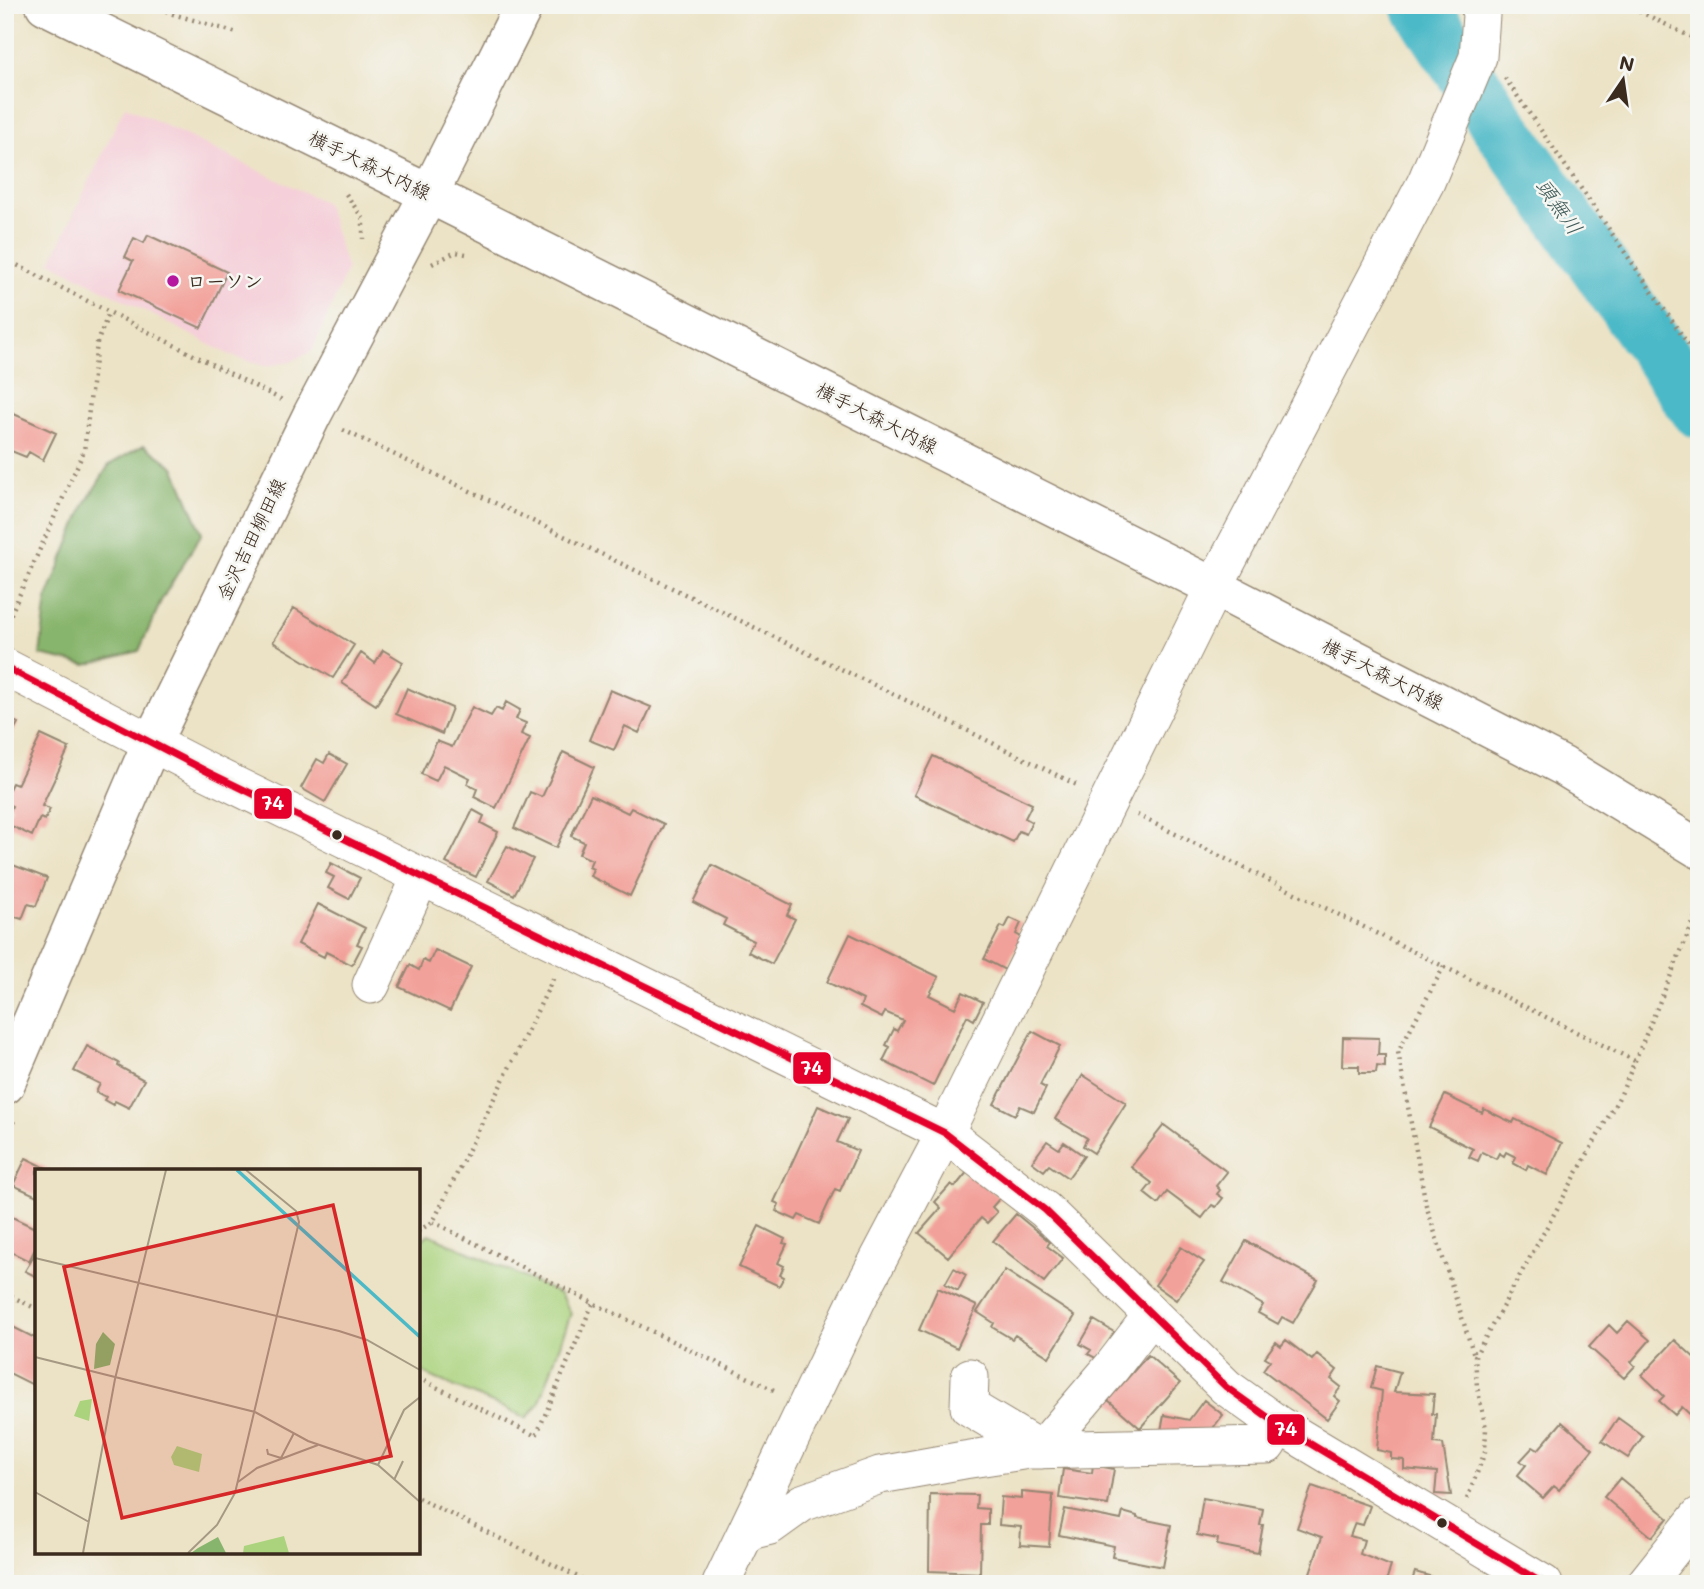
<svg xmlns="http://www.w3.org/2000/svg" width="1704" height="1589" font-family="Mali,'Klee One',sans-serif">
  <rect width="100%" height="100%" fill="#f6f6f2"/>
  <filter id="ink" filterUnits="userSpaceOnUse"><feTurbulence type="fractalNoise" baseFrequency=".0143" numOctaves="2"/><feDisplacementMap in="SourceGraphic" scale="14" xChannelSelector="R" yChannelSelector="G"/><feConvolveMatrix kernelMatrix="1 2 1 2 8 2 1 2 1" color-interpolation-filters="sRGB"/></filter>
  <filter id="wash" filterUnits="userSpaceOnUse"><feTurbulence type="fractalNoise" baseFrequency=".00686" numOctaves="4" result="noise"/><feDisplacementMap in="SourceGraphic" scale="28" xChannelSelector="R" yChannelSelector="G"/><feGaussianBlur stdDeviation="1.57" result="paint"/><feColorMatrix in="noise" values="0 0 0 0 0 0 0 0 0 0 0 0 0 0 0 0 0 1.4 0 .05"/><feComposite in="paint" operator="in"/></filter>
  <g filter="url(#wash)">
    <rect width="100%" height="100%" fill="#ece3c6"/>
    <!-- built -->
    <path fill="#f5cfd9" d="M125 106 326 203 347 270 312 351 290 362 265 366 232 356 51 262Z"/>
    <!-- green -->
    <path fill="#abd37e" stroke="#737e4e" stroke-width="2" d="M429 1234 560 1294 571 1313 539 1404 527 1418 425 1374 418 1367V1243Z"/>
    <!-- forest -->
    <path fill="#88b56d" stroke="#627046" stroke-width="2" d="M144 445 174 467 202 533 162 599 139 651 86 665 40 655 47 598 85 504 109 465Z"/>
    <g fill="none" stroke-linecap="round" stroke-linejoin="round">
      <!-- river -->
      <path stroke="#4cb9c7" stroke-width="58" d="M1420 5 1496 120 1699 409"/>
    </g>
    <g id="blocks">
      <!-- building -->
      <path fill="#f2a19a" d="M148 235 227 272 201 328 119 290 133 261 125 257 134 238 144 243Z
        M5 410 56 433 43 460 29 452 26 457 9 450 5 459Z
        M294 608 354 645 333 678 273 642Z
        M383 650 403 662 376 705 342 683 361 653 375 663Z
        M407 688 452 708 442 734 396 714Z
        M610 690 651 707 639 733 625 726 614 750 589 740Z
        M506 702 520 710 516 719 526 723 521 734 530 738 496 808 474 797 477 789 467 784 470 778 444 765 436 781 421 774 437 741 452 747 472 707 491 716 496 708 502 711Z
        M5 706 13 710 9 719 18 723 8 741 5 740Z
        M41 735 69 748 42 806 50 809 45 820 40 818 32 836 5 823 12 806 5 803V797L12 783 17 785Z
        M563 752 594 767 556 848 514 828 530 792 542 797Z
        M329 754 347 764 325 802 301 788 317 759 324 763Z
        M933 756 1032 804 1025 818 1032 822 1026 834 1019 831 1013 842 914 795Z
        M591 795 628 813 631 808 664 824 630 896 590 876 593 869 589 867 592 860 579 854 584 842 571 836Z
        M473 810 484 816 481 823 498 832 476 877 446 863Z
        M507 846 533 859 514 895 488 881Z
        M5 862 47 878 36 906 28 904 22 919 12 916 5 934Z
        M331 863 360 878 349 899 328 888 334 877 326 873Z
        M712 865 792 905 787 915 795 919 772 964 748 952 754 941 723 925 726 919 693 902Z
        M318 904 365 928 357 944 362 946 352 965 326 952 324 957 298 944Z
        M1010 918 1021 923 1016 934 1021 937 1005 970 984 959 1001 926 1005 928Z
        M850 934 939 977 929 995 955 1008 963 992 983 1002 974 1020 967 1016 933 1086 883 1061 890 1047 886 1045 894 1029 897 1031 903 1020 885 1012 882 1018 860 1007 863 1000 827 982Z
        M435 950 471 967 450 1011 399 987 410 965 419 970 423 960 429 963Z
        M1032 1031 1060 1046 1040 1085 1046 1088 1034 1112 1020 1106 1015 1115 994 1104Z
        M1343 1037 1379 1038 1378 1055H1385V1067L1377 1066 1376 1073H1359V1066H1342Z
        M87 1046 119 1063 118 1066 144 1080 129 1108 115 1101 113 1105 104 1100 106 1097 96 1092 100 1084 74 1071Z
        M1083 1075 1126 1103 1094 1153 1083 1146 1087 1138 1055 1119Z
        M1445 1095 1482 1113 1484 1109 1513 1123 1515 1119 1562 1143 1547 1175 1528 1165 1526 1170 1513 1163 1516 1157 1506 1152 1504 1156 1499 1153 1496 1159 1482 1152 1478 1161 1469 1157 1473 1149 1429 1127Z
        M818 1106 848 1119 837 1142 858 1151 840 1191 835 1189 819 1224 799 1215 796 1220 776 1211 779 1204 774 1202Z
        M1164 1125 1227 1172 1216 1186 1220 1190 1217 1194 1223 1198 1216 1207 1212 1205 1202 1218 1167 1192 1158 1204 1144 1193 1152 1183 1131 1167Z
        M1047 1141 1059 1149 1064 1142 1084 1156 1068 1178 1049 1165 1044 1171 1032 1162Z
        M26 1158 52 1171H37V1196L13 1185Z
        M968 1171 1000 1198 992 1207 997 1212 987 1223 981 1218 948 1257 919 1233 941 1208 935 1202 951 1184 955 1187Z
        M1016 1214 1050 1242 1047 1246 1063 1258 1044 1282 993 1241Z
        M10 1216 37 1229V1245L29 1261 5 1249V1224Z
        M759 1226 785 1239 783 1243 787 1244 778 1263 784 1266 780 1275 784 1277 779 1286 739 1267Z
        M1246 1241 1318 1280 1293 1323 1282 1317 1278 1324 1258 1313 1263 1305 1223 1282Z
        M1181 1247 1204 1262 1176 1300 1155 1285Z
        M37 1251V1277L25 1271Z
        M954 1268 966 1275 958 1291 945 1284Z
        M1005 1270 1075 1316 1049 1357 1015 1335 1012 1339 992 1327 994 1323 977 1312Z
        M938 1288 977 1306 957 1348 919 1330Z
        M1094 1320 1114 1332 1099 1360 1088 1354 1091 1350 1080 1344Z
        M1628 1321 1650 1340 1631 1362 1635 1366 1624 1378 1589 1347 1609 1325 1617 1333Z
        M5 1323 37 1339V1387L5 1371Z
        M1286 1340 1312 1360 1317 1354 1337 1370 1331 1379 1341 1387 1334 1396 1340 1401 1327 1419 1263 1370 1270 1360 1265 1357 1276 1342 1281 1346Z
        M1675 1340 1698 1361 1695 1364 1699 1367V1423L1682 1407 1675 1415 1659 1401 1664 1396 1642 1375Z
        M1148 1355 1180 1383 1140 1428 1108 1400Z
        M1377 1366 1400 1372 1394 1392 1434 1394 1432 1414H1436L1434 1443 1443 1444 1451 1495 1435 1494 1437 1472 1404 1469V1460L1391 1459V1453L1377 1450 1382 1391 1371 1388Z
        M1204 1400 1223 1415 1202 1442 1160 1436 1164 1415 1189 1420Z
        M1618 1418 1643 1436 1628 1458 1602 1441Z
        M1562 1422 1593 1449 1559 1490 1554 1486 1543 1498 1517 1476 1526 1465 1520 1461 1533 1447 1538 1450Z
        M1093 1465 1114 1469 1108 1505 1059 1498 1063 1469 1092 1473Z
        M1620 1478 1668 1518 1652 1537 1604 1497Z
        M1312 1486 1370 1506 1363 1525 1355 1523 1350 1536 1364 1540 1360 1554 1391 1566 1385 1584H1312L1307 1582 1322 1537 1297 1528Z
        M1022 1492 1053 1495 1049 1547 1020 1545 1021 1527 999 1525 1001 1497 1022 1499Z
        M930 1494 977 1495 976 1508 988 1509V1525H981L980 1573 929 1571Z
        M1203 1498 1263 1509 1260 1525H1263L1258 1553 1217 1545 1218 1539 1197 1535Z
        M1065 1509 1121 1520 1123 1512 1137 1516V1518L1171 1525 1163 1567 1112 1557 1114 1546 1059 1535Z
        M1415 1572 1454 1583V1584H1411Z"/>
    </g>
  </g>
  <g filter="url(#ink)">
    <use href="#blocks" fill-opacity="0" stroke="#948672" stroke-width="2"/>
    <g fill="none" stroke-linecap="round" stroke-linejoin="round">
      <defs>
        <path id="minor" d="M5 667 208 772 945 1133 1045 1210 1226 1387 1279 1425 1544 1584
          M371 985 421 876
          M970 1377 969 1407 1041 1450 1112 1367 1151 1316
          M746 1532 770 1526 802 1503 880 1475 964 1460 1029 1450 1267 1445 1279 1425
          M721 1584 857 1300 945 1133 1214 587 1426 182 1478 57 1481 15 1479 5
          M1645 1584 1699 1516"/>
        <path id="major" d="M45 5 429 194 1214 587 1563 766 1699 849
          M5 1085 151 744 312 415 429 194 524 5"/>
      </defs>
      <!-- minor casing -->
      <use href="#minor" stroke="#948672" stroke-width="39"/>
      <!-- major casing -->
      <use href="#major" stroke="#948672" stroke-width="41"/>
      <!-- path -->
      <path stroke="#948672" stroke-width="4.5" stroke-dasharray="2 5" stroke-linecap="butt" d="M153 5 173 14 237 33
        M1627 5 1699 41
        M5 22 17 27
        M1505 78 1699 360
        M346 194 363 219V239
        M5 259 282 400
        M432 264 456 252 466 254
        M343 430 916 705 1079 786
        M5 627 84 451 97 343 109 312
        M1137 815 1635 1061
        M1444 966 1398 1052 1426 1205 1474 1355
        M5 1142 15 1118
        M433 1222 593 1303 778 1392
        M418 1231 433 1222 554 977
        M5 1293 37 1309
        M418 1378 536 1436 593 1303
        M418 1498 592 1584
        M1467 1499 1485 1452 1486 1428 1477 1387 1475 1356 1621 1094 1699 908"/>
      <!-- minor -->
      <use href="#minor" stroke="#fff" stroke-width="37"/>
      <!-- major -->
      <use href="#major" stroke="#fff" stroke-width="38"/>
      <defs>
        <path id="bus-1" d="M5 667 208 772 945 1133 1045 1210 1226 1387 1279 1425 1544 1584"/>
      </defs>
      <!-- bus-1 casing -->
      <use href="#bus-1" stroke="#f6f6f2" stroke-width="12"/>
      <!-- bus-1 -->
      <use href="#bus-1" stroke="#e4002b" stroke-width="7"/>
    </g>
  </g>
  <!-- markers -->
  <circle fill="#b5179e" stroke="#f6f6f2" stroke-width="2.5" cx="173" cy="281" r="7"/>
  <g fill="#3b2a1e" stroke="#f6f6f2" stroke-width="2.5">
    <circle cx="337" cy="835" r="6"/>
    <circle cx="1442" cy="1523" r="6"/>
  </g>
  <g text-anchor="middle" stroke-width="5" stroke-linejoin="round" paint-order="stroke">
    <!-- street labels -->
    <g font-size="19" fill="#3b2a1e" stroke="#f6f6f2">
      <text transform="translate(370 165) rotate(26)" y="7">横手大森大内線</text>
      <text transform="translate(877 418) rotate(27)" y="7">横手大森大内線</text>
      <text transform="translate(251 539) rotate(-64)" y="7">金沢吉田柳田線</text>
      <text transform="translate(1383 674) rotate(27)" y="7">横手大森大内線</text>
    </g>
    <!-- poi labels -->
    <g font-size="19" font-weight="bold" fill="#3b2a1e" stroke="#f6f6f2" text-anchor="start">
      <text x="187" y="288">ローソン</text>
    </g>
    <!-- water labels -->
    <g font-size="21" font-style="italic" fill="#415c59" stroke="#f6f6f2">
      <text transform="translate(1559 207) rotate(55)" y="7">頭無川</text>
    </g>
  </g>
  <!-- overview -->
  <g transform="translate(35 1169)">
    <rect width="385" height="385" fill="#ece3c6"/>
    <path d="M57 230 54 252 39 247 45 232ZM142 277 167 285 164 303 139 296 136 288ZM249 367 254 384H208L209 377Z" fill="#abd37e"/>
    <path d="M68 163 80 175 75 196 59 200 61 175ZM183 368 191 384H156L163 379Z" fill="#88b56d"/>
    <path fill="none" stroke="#4cb9c7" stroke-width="3.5" d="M202 1 385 168"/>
    <path fill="none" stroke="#a59983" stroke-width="2" d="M0 89 304 162 332 171 385 201M0 188 220 243 273 272 343 296 385 333M232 280 233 285 246 289 259 264M343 296 369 241 385 228M359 311 368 292M203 313 222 299 283 276M0 323 54 353M48 384 80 210 131 1M153 384 182 356 200 324 264 53 261 42 211 1"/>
    <path fill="#d62828" fill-opacity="0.15" stroke="#d62828" stroke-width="3.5" d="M298 36 356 287 87 349 29 98Z"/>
    <rect width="385" height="385" fill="none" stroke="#3b2a1e" stroke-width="3.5"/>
  </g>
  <g stroke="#f6f6f2" stroke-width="2.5">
    <rect x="253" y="787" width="40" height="33" rx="7" fill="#e4002b"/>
    <rect x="792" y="1051" width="40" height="34" rx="7" fill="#e4002b"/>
    <rect x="1266" y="1413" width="40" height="33" rx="7" fill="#e4002b"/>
  </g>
  <g font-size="19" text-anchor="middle" font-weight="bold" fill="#fff">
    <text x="273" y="810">74</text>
    <text x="812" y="1075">74</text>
    <text x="1286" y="1436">74</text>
  </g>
  <!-- margin -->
  <rect width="1704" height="1589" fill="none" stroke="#f6f6f2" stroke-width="28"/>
  <!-- north arrow -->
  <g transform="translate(1623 80) rotate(13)" stroke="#f6f6f2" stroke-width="5" paint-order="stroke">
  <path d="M0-5L12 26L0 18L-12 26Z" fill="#3b2a1e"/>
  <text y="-10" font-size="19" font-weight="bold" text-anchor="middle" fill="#3b2a1e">N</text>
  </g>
</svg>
